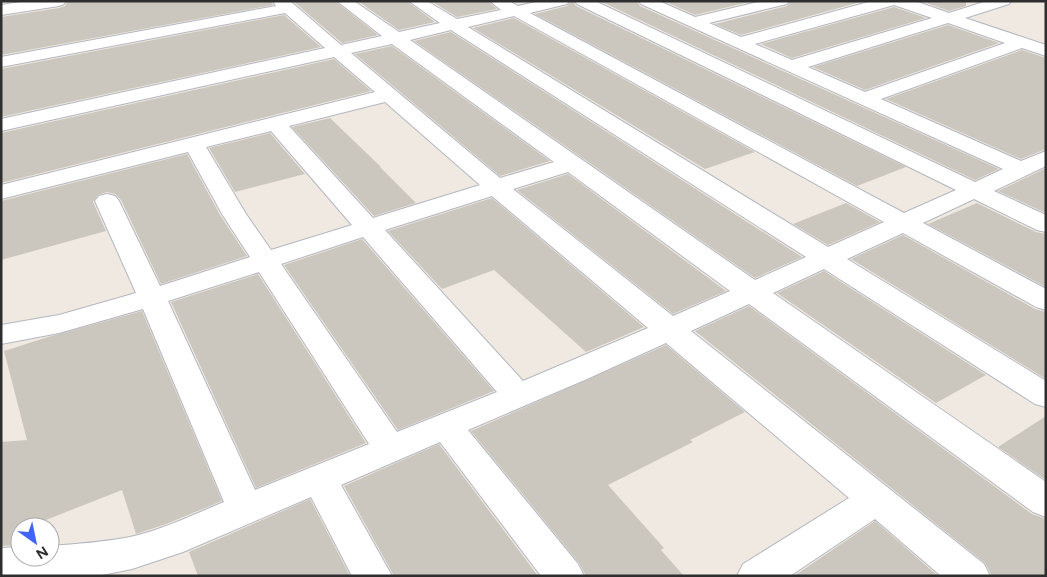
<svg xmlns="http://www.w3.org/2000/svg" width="1047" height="577" font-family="Figtree,sans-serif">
  <rect width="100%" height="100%" fill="#efe9e1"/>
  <!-- building -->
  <path fill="#cbc7bf" d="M68 1H271L273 5 1 55V17L59 8 65 6Z
    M293 1H335L378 35 342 43Z
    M358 1H407L435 22 399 30Z
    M431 1H488L497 9 457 17Z
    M571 1H573L576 6 906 167 857 186 535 14 567 6Z
    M600 1H637L640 6 999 169 975 180Z
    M664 1H753L695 15Z
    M791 1H864L741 35 715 24 787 6Z
    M921 1H966V6L949 11Z
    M894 7 926 18 792 58 761 44Z
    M284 15 321 47 1 117V69Z
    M514 18 755 152 705 169 473 28Z
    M948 25 999 43 865 90 813 67Z
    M451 32 802 257 755 278 414 41Z
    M392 46 550 161 500 176 355 54Z
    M1022 50 1046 58V149L1021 159 886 99Z
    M334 59 371 91 1 183V133Z
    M330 118 381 167H380L416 203 374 216 292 127Z
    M270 133 305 174 235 192 209 148Z
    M187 154 220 215 247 256 161 284 121 200 115 194 107 192 98 195 93 202 106 231 1 260V201Z
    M1046 168V213L998 191Z
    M568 174 726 291 673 314 517 190Z
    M492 198 644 327 586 352 494 270 442 289 388 231Z
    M846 203 880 222 828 245 793 224Z
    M977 203 1036 232 1046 234V287L928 224Z
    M903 235 1035 309 1046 312V379L851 259Z
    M362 239 494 391 398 430 284 265Z
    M824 271 986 375 936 403 777 293Z
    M258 274 366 443 256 488 171 302Z
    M749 306 1032 514 1046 519V576H992L985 563 695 331Z
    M142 311 222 501 166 524 136 534 122 490 28 527H20V545L1 546V442L27 440 4 351 48 337Z
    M666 345 745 412 690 440 693 442 608 485 664 548 661 550 684 576H586L579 563 471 431Z
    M1046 416V480L998 447Z
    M439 444 538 576H394L344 486Z
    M310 499 350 576H198L189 552Z
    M875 521 938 576H794Z"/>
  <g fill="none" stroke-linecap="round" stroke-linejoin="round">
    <defs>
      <path id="minor" d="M27 1H66L64 4 59 6 1 15V5Z
        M273 1H290L341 45 382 36 337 1H354L399 32 440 23 409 1H427L457 19 501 10 490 1H509L518 6 540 1H569L567 4 530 13 904 213 956 190 577 4 575 1H595L975 182 1003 169 641 4 639 1H659L695 17 762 1H789L787 4 709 23 741 37 872 1H915L949 13 987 1H1011L1009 4 965 18 1046 45V56L1022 48 881 99 1021 161 1046 151V166L994 191 1046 215V232L1037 230 974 199 923 223 1046 289V310L1036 307 903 233 847 259 1046 381V407L1035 404 824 269 773 293 1046 482V517L1033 512 749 304 691 331 984 564 990 576H941L875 519 790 576H737L743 564 849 498 666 343 587 379 468 430 578 564 584 576H541L440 442 341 485 392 576H352L311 497 183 552 132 569 97 576H1V548L20 547V557H50V546C77 544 104 542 130 537 163 530 194 514 224 502L143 309 59 333 1 344V325L59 315 136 293 95 201 99 196 107 194 115 196 119 201 160 286 250 257 222 214 188 152 1 199V185L375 92 334 57 1 131V119L325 48 285 13 1 67V57L276 6ZM894 5 932 18 792 60 755 44ZM514 16 884 222 828 247 468 27ZM948 23 1005 43 865 92 808 67ZM451 30 806 257 755 280 410 40ZM392 44 554 162 500 178 351 53ZM385 102 480 185 373 218 289 126ZM271 131 352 225 271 250 246 214 206 147ZM568 172 730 291 673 316 513 189ZM492 196 648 328 523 381 385 230ZM363 237 497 392 397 432 281 264ZM259 272 369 444 255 490 168 301Z"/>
    </defs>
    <!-- minor casing -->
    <use href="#minor" stroke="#b4b7c1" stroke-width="2"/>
    <!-- minor -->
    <use href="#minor" fill="#fff" fill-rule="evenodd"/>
  </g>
  <!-- border -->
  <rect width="1047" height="577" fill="none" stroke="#2e2e2e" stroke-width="5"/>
  <!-- north arrow -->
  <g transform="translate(35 542) rotate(147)"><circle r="24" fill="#ffffff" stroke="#ababab"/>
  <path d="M0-4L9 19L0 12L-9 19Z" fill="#4264fb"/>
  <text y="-8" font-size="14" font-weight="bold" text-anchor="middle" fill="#2e2e2e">N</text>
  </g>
</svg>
